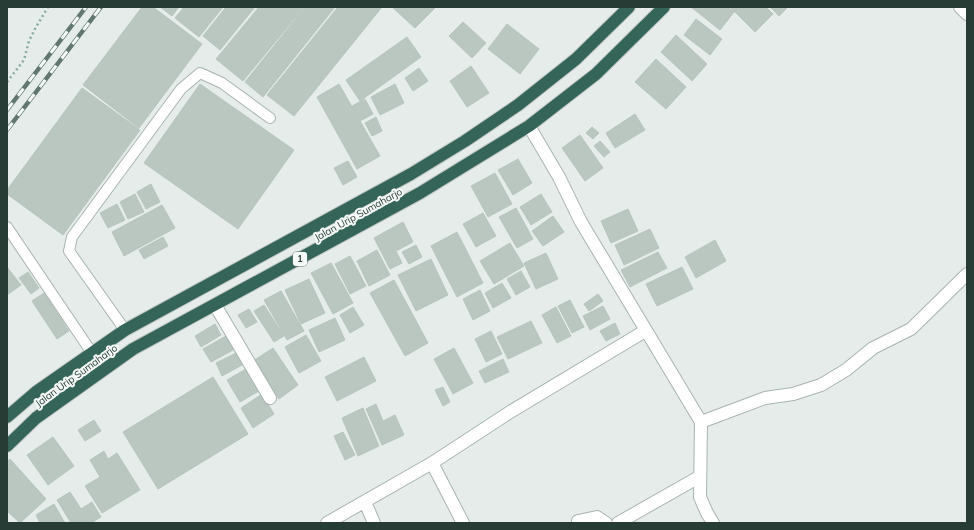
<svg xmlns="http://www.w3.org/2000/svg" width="974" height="530" font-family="Mulish,sans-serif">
  <rect width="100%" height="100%" fill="#e5ece9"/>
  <!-- building -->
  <path fill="#bac7c1" stroke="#b8c5bf" d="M142 7H153L202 44 139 128 83 85Z
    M160 7H179L172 16Z
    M184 7H223L199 37 175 18Z
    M226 7H255L220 50 203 36Z
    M259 7H304L243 81 216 59Z
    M305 7H335L263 97 245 82Z
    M338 7H382L294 116 267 95Z
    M392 7H434L435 8 415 28Z
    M691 7H728L734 12 720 30Z
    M730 7H766L773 14 755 32Z
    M770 7H788L779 16Z
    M696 19 722 39 710 55 684 35Z
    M463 22 486 43 472 58 449 36Z
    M507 24 539 49 520 74 488 49Z
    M676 35 707 64 692 81 661 52Z
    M407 37 421 57 360 101 346 80Z
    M656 59 686 87 666 109 635 82Z
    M471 66 489 93 467 107 450 81Z
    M419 68 428 81 413 91 405 78Z
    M200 84 294 150 238 229 144 163Z
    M339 84 380 156 357 169 317 97Z
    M395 84 404 103 380 115 371 97Z
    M82 88 140 130 63 235 7 194V190Z
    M365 99 373 114 360 121 352 106Z
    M635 114 645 130 615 148 606 133Z
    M376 117 382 131 372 136 365 123Z
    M592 127 599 133 593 139 586 133Z
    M580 135 603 168 585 181 562 148Z
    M600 141 610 152 604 157 594 146Z
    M518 159 532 183 513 195 498 170Z
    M348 161 357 177 343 185 334 168Z
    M495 173 512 204 488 217 471 186Z
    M151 184 160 202 146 209 137 192Z
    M135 194 144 212 128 219 120 202Z
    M541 194 552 212 531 225 520 207Z
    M117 204 125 220 108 228 100 213Z
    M162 205 175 228 124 256 112 232Z
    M516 208 533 239 517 248 499 217Z
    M628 209 638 231 611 243 601 221Z
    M483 213 496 236 476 247 463 224Z
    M553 216 564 232 543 246 532 231Z
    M403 222 413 242 396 251 402 263 390 269 374 238Z
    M650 229 659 248 624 265 615 245Z
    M457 232 483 283 457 297 431 246Z
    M163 237 168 246 144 259 139 250Z
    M715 240 726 261 696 278 685 257Z
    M510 243 524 266 494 284 480 261Z
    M416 245 422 257 409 264 402 252Z
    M377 250 390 275 369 286 357 261Z
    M658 252 667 268 630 287 621 270Z
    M546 253 558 279 536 289 524 263Z
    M350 256 366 286 350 294 335 264Z
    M431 259 448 295 416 311 398 275Z
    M331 263 353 303 333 314 311 273Z
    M7 267 21 285 7 295Z
    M682 267 693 289 657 306 646 284Z
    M521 271 530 287 516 295 507 279Z
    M28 272 39 288 31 294 19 278Z
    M309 279 325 313 301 324 285 290Z
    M394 280 428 343 405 356 370 293Z
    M502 283 511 298 493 308 485 293Z
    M480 290 490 311 473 320 463 299Z
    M281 291 304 331 287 340 264 300Z
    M44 293 69 331 57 339 32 301Z
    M598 294 603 301 589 311 584 304Z
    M570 300 584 327 572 333 558 306Z
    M264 305 284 336 274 342 254 311Z
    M603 306 610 319 590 330 583 316Z
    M353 307 364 325 350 333 340 315Z
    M556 307 571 336 557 343 542 315Z
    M249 309 257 322 246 328 238 315Z
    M335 318 345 340 319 352 309 330Z
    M531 321 542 343 508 359 497 337Z
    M615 323 620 334 606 341 600 331Z
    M215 324 221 335 201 347 195 336Z
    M491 331 502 354 486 362 475 339Z
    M306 335 321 361 299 373 285 347Z
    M226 336 233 350 211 362 203 349Z
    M273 348 298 385 279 399 253 361Z
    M454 348 473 383 453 394 434 359Z
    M236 353 242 365 222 376 216 363Z
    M364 357 376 381 337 401 325 377Z
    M503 359 509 372 485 383 479 371Z
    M246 369 259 391 240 402 227 380Z
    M213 377 248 434 158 489 123 432Z
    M443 387 450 402 443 406 435 390Z
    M262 394 274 414 253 428 241 408Z
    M376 404 383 421 395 415 404 435 382 445 366 409Z
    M363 408 379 446 358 456 342 418Z
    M94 420 101 431 85 441 78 430Z
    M343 432 355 455 345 460 334 436Z
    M53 437 74 466 48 485 27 455Z
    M104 451 108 459 117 453 140 490 102 513 85 486 100 477 90 460Z
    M10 459 46 499 20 523 7 511V462Z
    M70 492 81 509 92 502 101 517 91 523H71L57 500Z
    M54 504 65 523H40L36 515Z"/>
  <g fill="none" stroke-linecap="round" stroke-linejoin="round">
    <defs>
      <path id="lane" d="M7 227 92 353
        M125 330 69 251 72 237 181 89 200 73 222 83 270 118"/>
      <path id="street" d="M960 7 967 14
        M529 126 559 177 581 222 701 422 700 497 707 513 713 523
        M215 305 270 398
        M701 422 765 398 793 394 821 385 846 370 873 348 911 329 967 274
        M432 463 463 523
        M365 502 374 523
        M578 521 597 517 606 523
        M327 523 432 463 510 412 645 331
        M618 523 699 477"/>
      <path id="highway" d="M7 417 36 392 125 330 411 174 465 141 518 105 576 59 629 7
        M7 446 36 418 133 349 420 193 529 126 596 74 664 7"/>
    </defs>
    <!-- lane casing -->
    <use href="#lane" stroke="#a8b4af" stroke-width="12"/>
    <!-- street casing -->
    <use href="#street" stroke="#a8b4af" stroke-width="14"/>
    <!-- highway casing -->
    <use href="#highway" stroke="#c2c8c6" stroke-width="14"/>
    <!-- path -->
    <path stroke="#89ac9f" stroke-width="2.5" stroke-dasharray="2 3" stroke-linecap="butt" d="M7 82 24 60 29 41 36 27 48 7"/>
    <!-- lane -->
    <use href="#lane" stroke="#fff" stroke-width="10"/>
    <!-- street -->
    <use href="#street" stroke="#fff" stroke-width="12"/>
    <!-- highway -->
    <use href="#highway" stroke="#356559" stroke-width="12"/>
    <defs>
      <path id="rail" d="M7 110 86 7
        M7 130 101 7"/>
    </defs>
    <!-- rail casing -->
    <use href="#rail" stroke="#617770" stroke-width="4.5"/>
    <!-- rail -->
    <use href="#rail" stroke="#f5f9f7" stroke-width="3" stroke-dasharray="9" stroke-linecap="butt"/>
  </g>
  <g text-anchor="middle" stroke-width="4" stroke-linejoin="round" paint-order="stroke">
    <!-- shield labels -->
    <rect fill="#f5f9f7" stroke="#64756f" stroke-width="1" x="293" y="252" width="14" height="14" rx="3"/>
    <g font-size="9" font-weight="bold" fill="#263c35">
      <text x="300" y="262">1</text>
    </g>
    <!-- street labels -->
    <g font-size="10" fill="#263c35" stroke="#f5f9f7">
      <text transform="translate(358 214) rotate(-29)" y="4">Jalan Urip Sumaharjo</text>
      <text transform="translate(76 375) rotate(-36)" y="4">Jalan Urip Sumaharjo</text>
    </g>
  </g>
  <!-- border -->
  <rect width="974" height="530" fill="none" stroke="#263c35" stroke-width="16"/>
</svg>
